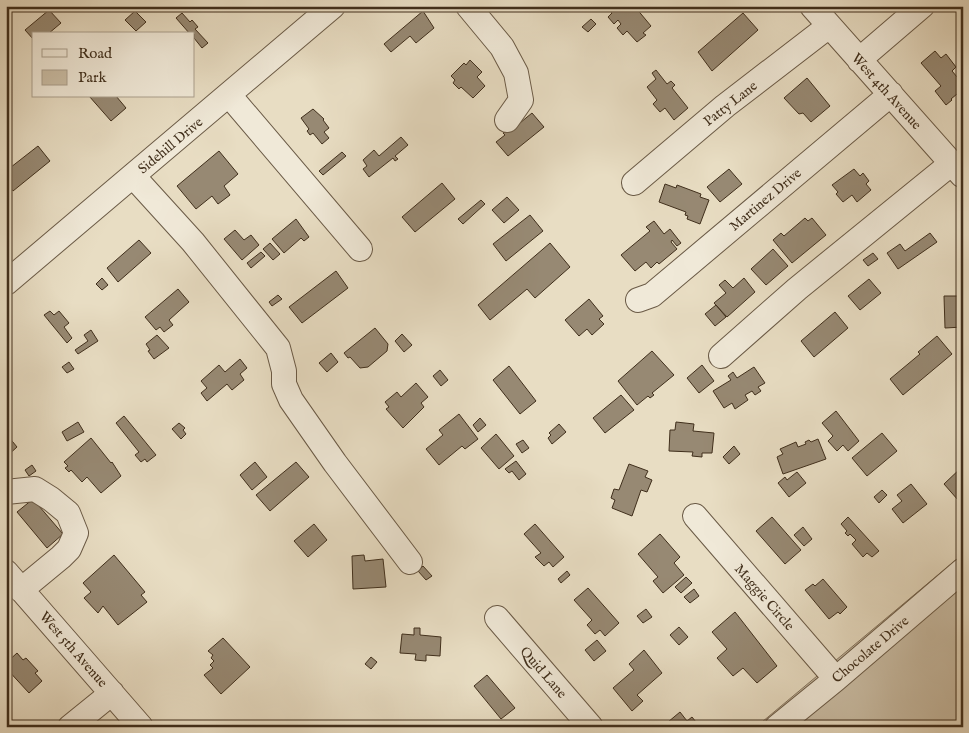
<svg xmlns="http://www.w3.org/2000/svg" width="969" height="733" font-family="'IM FELL English',serif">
  <rect width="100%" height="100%" fill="#e8ddc3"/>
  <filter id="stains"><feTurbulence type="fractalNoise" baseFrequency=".004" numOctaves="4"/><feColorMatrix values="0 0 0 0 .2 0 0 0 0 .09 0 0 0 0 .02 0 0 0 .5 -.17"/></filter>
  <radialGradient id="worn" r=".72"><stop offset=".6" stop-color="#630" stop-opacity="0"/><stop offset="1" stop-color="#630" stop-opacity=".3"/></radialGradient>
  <!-- green -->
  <path fill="#cbbfa7" stroke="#867762" d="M963 554V727H756Z"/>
  <!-- building -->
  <path fill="#978973" stroke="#402f1c" d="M638 6 636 8 651 26 643 33 646 35 637 42 627 31 623 35 617 28 621 24 618 20 614 24 608 17 612 13 607 7Z
    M49 10 61 23 48 34H34V40L25 30Z
    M135 11 146 22 136 31 125 20Z
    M423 11 434 28 416 43 410 36 391 52 384 44Z
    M182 13 190 22 192 20 198 27 195 29 208 43 202 48 194 38V34H190L176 18Z
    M743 13 758 30 712 71 698 52Z
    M591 19 596 24 588 32 582 27Z
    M935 51 941 58 946 54 956 67 952 71 963 84V89L951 99 952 100 946 105 935 91 941 86 921 63Z
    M470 60 482 72 477 77 485 86 473 98 461 87 459 89 453 83 455 80 451 76 464 63 466 65Z
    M656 70 667 84 671 81 675 85 672 88 688 108 674 120 665 108 660 112 653 104 657 100 647 87 656 79 652 73Z
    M807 78 830 106 811 122 803 113 799 114 784 98Z
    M89 96H116L126 108 111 121Z
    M313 109 324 119 323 120 329 128 324 132 329 138 322 144 313 133 310 135 307 131 309 129 301 118Z
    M532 113 544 127 508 156 496 142 505 135 503 133 507 130 509 132Z
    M401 137 408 145 395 156 398 159 395 161 393 158 369 177 363 169 367 166 363 160 374 150 379 156Z
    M38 146 50 161 13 191 6 182V171Z
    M219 151 238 174 224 186 230 195 218 204 212 196 196 209 177 186Z
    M342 152 346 156 323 175 319 171Z
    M729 169 742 184 720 202 707 187Z
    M854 169 860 176 863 173 869 181 866 184 871 190 857 202 852 195 843 202 836 194 838 192 832 185Z
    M442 183 455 199 415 232 402 217Z
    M665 184 676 188 677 185 701 194 700 197 709 200 700 224 687 219 688 216 685 215 686 212 659 202Z
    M507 197 519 210 504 223 492 210Z
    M481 200 485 204 463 224 458 219Z
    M530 215 543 231 506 261 493 244Z
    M805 218 808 221 812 218 826 235 792 263 773 240 781 233 784 236Z
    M296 219 309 237 304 241 301 238 284 253 272 239Z
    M654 221 664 234 670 229 681 243 677 246 672 240 671 242 677 249 659 264 657 262 651 268 646 262 635 271 621 255 650 231 646 227Z
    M235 230 244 240 251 235 259 245 242 260 224 239Z
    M930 233 937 242 898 269 887 253 900 244 905 251Z
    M139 240 151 253 118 282 107 268Z
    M270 243 280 254 273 260 263 249Z
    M550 243 570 267 535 298 527 289 490 320 478 305Z
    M773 249 788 266 766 285 751 269Z
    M261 252 265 256 251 268 247 263Z
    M873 253 878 259 868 266 863 260Z
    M336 271 348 288 302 323 289 307Z
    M102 278 108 285 102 290 96 284Z
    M744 278 755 292 727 317 714 303 726 293 719 285 725 280 733 288Z
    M869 279 881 293 860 310 848 296Z
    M178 289 189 302 169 320 173 325 164 332 160 327 156 330 145 317Z
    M278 295 282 299 272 306 269 302Z
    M944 296H963V327L945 328Z
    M589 299 603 316 599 319 604 324 592 335 587 329 579 336 565 320Z
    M716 305 726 317 715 326 705 314Z
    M50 311 54 315 59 311 69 323 64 327 72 338 67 343 44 315Z
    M835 312 848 328 814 357 801 341Z
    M375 328 388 344 387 351 368 367 360 368 350 357 348 358 344 353Z
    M91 330 98 341 78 354 75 350 88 341 84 335Z
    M402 334 412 345 404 352 395 341Z
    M157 335 169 348 154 359 148 351 150 350 146 344Z
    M937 336 952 354 903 395 890 379 920 354 918 352Z
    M652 351 674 375 652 393 654 395 650 398 648 396 637 405 618 381Z
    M331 353 338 362 327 372 319 363Z
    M240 359 247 368 240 374 244 380 232 390 227 384 207 401 201 393 207 388 201 381 219 365 225 372Z
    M69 362 74 369 67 373 62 367Z
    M702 365 714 381 699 393 687 378Z
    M509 366 536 401 520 414 493 380Z
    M754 367 765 383 758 387 761 391 755 395 752 391 745 395 748 400 735 409 732 403 724 408 713 391 731 380 728 376 733 372 737 378Z
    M440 370 448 380 441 386 433 376Z
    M416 383 428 397 421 403 424 407 403 428 386 409 389 407 385 402 397 392 401 397Z
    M621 395 634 410 605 433 593 418Z
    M836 411 859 441 848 451 843 445 837 451 828 441 833 436 822 423Z
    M459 414 478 439 465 449 462 446 439 465 426 449 443 435 439 430Z
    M124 416 156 455 147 462 145 459 141 462 135 455 139 452 116 423Z
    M480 418 486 425 478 432 473 425Z
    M78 422 84 432 67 441 62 432Z
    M676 422 694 424 693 431 714 433 712 453H702V457L692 456 693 452 669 451 670 430H675Z
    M179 423 185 428 183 430 186 434 181 439 172 429Z
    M559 424 566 432 552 444 548 438 551 435 549 433Z
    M882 433 897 451 867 476 852 458Z
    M496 434 514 456 499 469 481 448Z
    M8 436 17 447 6 457V437Z
    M91 438 111 463 112 462 121 476 101 493 87 477 82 482 71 470 69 472 65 468 68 466 64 462Z
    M818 439 826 459 783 474 777 457 783 454 780 449 796 442 798 447 806 444 805 442 809 440 811 442Z
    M523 440 529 448 522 453 516 444Z
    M734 446 740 454 729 464 723 457Z
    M516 461 526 474 519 480 512 471 509 473 505 469Z
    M255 462 267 477 252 490 240 475Z
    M296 462 309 477 270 511 256 495Z
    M629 464 648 471 645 477 652 480 647 492 641 490 632 516 612 508 615 500 611 498 614 489 619 490Z
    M32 465 36 471 29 476 25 470Z
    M963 466V496L958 500 944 484Z
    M797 472 806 483 789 497 778 483 785 477 787 480Z
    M911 484 927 504 903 523 892 509 902 501 897 495Z
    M882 490 887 495 879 503 874 497Z
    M33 499 63 534 47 548 17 512Z
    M772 517 801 550 785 564 756 531Z
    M848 517 879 551 872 557 867 553 863 557 852 544 856 540 850 534 848 536 845 533 847 531 841 524Z
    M314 524 327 540 308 557 294 541Z
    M535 524 564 557 553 567 549 562 544 566 535 557 541 553 524 534Z
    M803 527 812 539 804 546 794 535Z
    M660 534 680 557 674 563 684 575 663 593 653 581 658 577 638 554Z
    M114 555 145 592 141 595 147 602 118 625 103 606 98 613 84 598 91 592 83 583Z
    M364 555 365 561 383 559 386 587 353 589 352 556Z
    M423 566 432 576 426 580 418 571Z
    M567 571 570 575 561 583 558 579Z
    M686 577 692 583 681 593 675 587Z
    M823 579 847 607 840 614 838 612 829 619 805 590 813 584 815 586Z
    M588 588 619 623 605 636 600 630 595 634 587 625 592 620 574 600Z
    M694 589 699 596 690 603 684 597Z
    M646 609 652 617 643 623 637 616Z
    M735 612 777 666 757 683 743 668 733 676 717 658 727 649 712 632Z
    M679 627 688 637 679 645 670 635Z
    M414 628H420V635L441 637 440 656 426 655V661L415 660 416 654 400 653 402 634 414 635Z
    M223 638 250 667 221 694 204 675 213 668 210 665 214 661 211 658 213 655 208 651Z
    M597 640 606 651 594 661 585 650Z
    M644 650 662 673 637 695 643 701 632 711 613 688 634 670 629 664Z
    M17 653 23 660 26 658 38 671 35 673 42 681 29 693 6 668V663Z
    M371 657 377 662 371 669 365 664Z
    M487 675 515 708 501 719 474 686Z
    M680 712 687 721 692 717 700 727H662Z"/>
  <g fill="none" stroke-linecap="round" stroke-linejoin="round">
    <defs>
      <path id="minor" d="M468 6 502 47 516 73 521 100 507 120
        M812 6 962 175
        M859 60 922 6
        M229 95 360 249
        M133 176 193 242 278 348 284 371V384L291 400 335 463 410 562
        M634 183 725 106 829 26
        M6 283 333 6
        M638 300 652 295 891 94
        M721 356 797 289 952 163
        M6 492 35 489 51 499 68 513 76 533 69 549 61 557 21 590
        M695 516 836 679
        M6 572 141 727
        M497 618 591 727
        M70 727 112 693
        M777 727 836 679 963 570"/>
    </defs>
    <!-- minor casing -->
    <use href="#minor" stroke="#6a5a46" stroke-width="26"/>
    <!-- minor -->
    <use href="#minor" stroke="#f0e9d8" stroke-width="24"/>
  </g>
  <g text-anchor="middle" stroke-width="4.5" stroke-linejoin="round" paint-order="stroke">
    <!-- street labels -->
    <g font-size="14" fill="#402f1c" stroke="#f0e9d8">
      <text transform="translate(887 91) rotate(48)" y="5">West 4th Avenue</text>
      <text transform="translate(730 103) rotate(-38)" y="5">Patty Lane</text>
      <text transform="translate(170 145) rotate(-40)" y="5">Sidehill Drive</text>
      <text transform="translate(765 199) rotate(-40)" y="5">Martinez Drive</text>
      <text transform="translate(765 597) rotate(49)" y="5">Maggie Circle</text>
      <text transform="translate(74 649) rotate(49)" y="5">West 5th Avenue</text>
      <text transform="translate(870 649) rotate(-40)" y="5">Chocolate Drive</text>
      <text transform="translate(544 672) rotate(49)" y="5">Quid Lane</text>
    </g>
  </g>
  <!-- margin -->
  <rect width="969" height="733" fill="none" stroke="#e8ddc3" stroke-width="25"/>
  <rect x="8" y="8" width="954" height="718" fill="none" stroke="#402f1c" stroke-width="2.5"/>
  <rect x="12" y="12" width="944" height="708" fill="none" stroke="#402f1c"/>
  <!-- legend -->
  <rect x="32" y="32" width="162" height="65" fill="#f0e9d8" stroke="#aa9f8d"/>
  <rect x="42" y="49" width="25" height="8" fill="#f0e9d8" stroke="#aa9f8d"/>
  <text x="78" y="58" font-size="15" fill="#402f1c">Road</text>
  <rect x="42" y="70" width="25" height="15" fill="#cbbfa7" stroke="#aa9f8d"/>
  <text x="78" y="82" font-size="15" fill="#402f1c">Park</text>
  <rect width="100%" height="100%" filter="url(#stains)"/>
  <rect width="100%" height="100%" fill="url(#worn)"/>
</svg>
